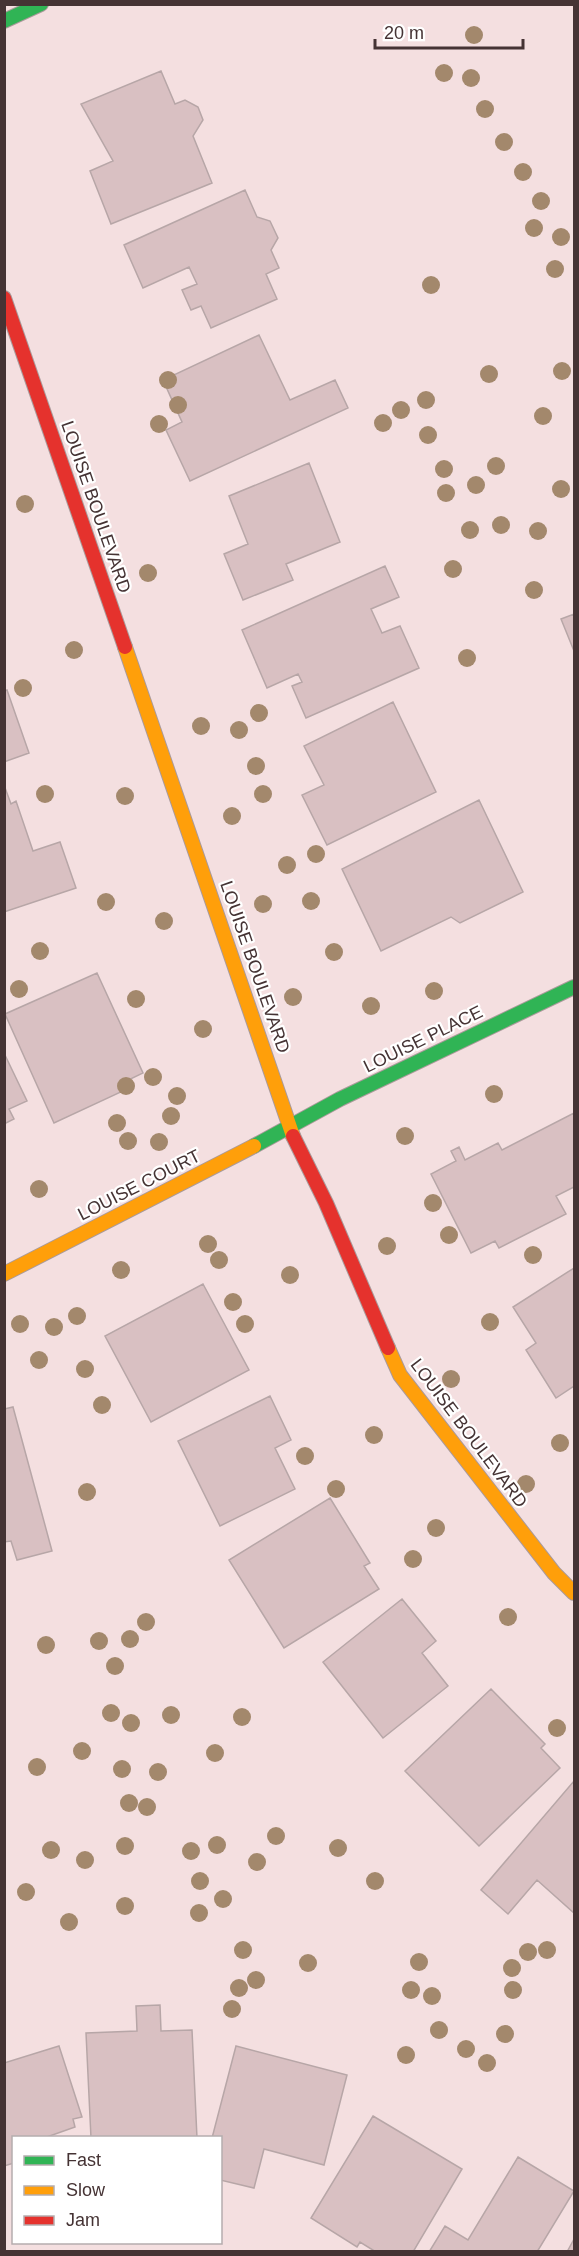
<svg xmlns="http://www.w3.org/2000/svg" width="579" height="2256" font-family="Arial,sans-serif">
  <rect width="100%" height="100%" fill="#f4dfe0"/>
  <!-- building -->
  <path fill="#d9c0c2" stroke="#b7a6a7" stroke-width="1.5" d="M161 71 175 104 185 100 198 107 203 120 193 136 212 183 111 224 90 171 113 161 81 104Z
    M245 190 257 217 270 221 278 238 271 250 279 268 266 274 277 299 211 328 201 306 191 310 182 290 197 284 189 267 143 288 124 245Z
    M259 335 290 400 335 380 348 408 190 481 166 430 182 422 163 380Z
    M309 463 340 542 286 564 293 580 243 600 224 554 248 544 229 496Z
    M385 566 399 597 371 609 382 633 400 626 419 668 306 718 292 686 302 682 298 674 267 688 242 630Z
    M574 614V651L561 619Z
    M7 690 29 753 4 762V691Z
    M393 702 436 792 327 845 302 795 324 785 304 746Z
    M4 785 11 804 16 801 33 851 60 842 76 888 4 912Z
    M479 800 523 892 460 923 451 917 381 951 342 869Z
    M97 973 143 1073 120 1084 123 1091 54 1123 5 1014Z
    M4 1053 27 1101 9 1109 14 1119 4 1124Z
    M574 1113V1187L556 1196 566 1214 499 1248 495 1241 471 1253 431 1174 456 1161 451 1151 459 1147 465 1160 498 1143 502 1150Z
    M574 1268V1386L556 1398 526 1350 536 1343 513 1307Z
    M203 1284 249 1370 151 1422 105 1336Z
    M270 1396 291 1440 275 1448 295 1489 220 1526 178 1441Z
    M13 1407 52 1551 17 1560 11 1541 4 1542V1409Z
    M330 1498 370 1563 364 1566 379 1589 284 1648 229 1560Z
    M402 1599 436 1641 422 1653 448 1686 383 1738 323 1662Z
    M491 1689 545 1744 541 1748 560 1768 479 1846 405 1771Z
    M574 1781V1913L537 1880 508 1914 481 1890Z
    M160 2005 161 2031 192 2030 197 2138H91L86 2033 137 2031 136 2006Z
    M59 2046 82 2117 73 2119 75 2127 44 2138H14V2163L4 2166V2063Z
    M236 2046 347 2075 324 2165 264 2149 254 2188 220 2180V2138H212Z
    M373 2116 462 2169 413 2252H376L360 2242 357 2247 311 2218Z
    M518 2157 574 2191 537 2252H429L445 2226 468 2240Z
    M574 2239V2252H567Z"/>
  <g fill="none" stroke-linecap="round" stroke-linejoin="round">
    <defs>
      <path id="fast" d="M4 21 41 4
        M254 1146 340 1099 574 987"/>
      <path id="slow" d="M125 647 293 1136
        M4 1274 254 1146
        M388 1348 400 1375 554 1573 574 1593"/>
      <path id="jam" d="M4 298 125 647
        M293 1136 326 1203 388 1348"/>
    </defs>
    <!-- fast casing -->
    <use href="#fast" stroke="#aa9a9a" stroke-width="16"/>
    <!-- slow casing -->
    <use href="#slow" stroke="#aa9a9a" stroke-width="16"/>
    <!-- jam casing -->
    <use href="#jam" stroke="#aa9a9a" stroke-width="16"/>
    <!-- fast -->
    <use href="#fast" stroke="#30b455" stroke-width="14"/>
    <!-- slow -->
    <use href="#slow" stroke="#ff9f0a" stroke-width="14"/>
    <!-- jam -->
    <use href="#jam" stroke="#e5322d" stroke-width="14"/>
  </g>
  <!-- trees -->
  <g fill="#a3886c">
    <circle cx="474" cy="35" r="9"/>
    <circle cx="444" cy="73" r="9"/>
    <circle cx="471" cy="78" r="9"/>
    <circle cx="485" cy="109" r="9"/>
    <circle cx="504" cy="142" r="9"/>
    <circle cx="523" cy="172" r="9"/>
    <circle cx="541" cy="201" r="9"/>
    <circle cx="534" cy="228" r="9"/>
    <circle cx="561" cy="237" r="9"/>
    <circle cx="555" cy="269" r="9"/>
    <circle cx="431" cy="285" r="9"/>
    <circle cx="562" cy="371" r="9"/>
    <circle cx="489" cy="374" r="9"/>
    <circle cx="168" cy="380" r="9"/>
    <circle cx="426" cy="400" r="9"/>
    <circle cx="178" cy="405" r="9"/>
    <circle cx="401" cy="410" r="9"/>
    <circle cx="543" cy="416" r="9"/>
    <circle cx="383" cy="423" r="9"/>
    <circle cx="159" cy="424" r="9"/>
    <circle cx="428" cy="435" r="9"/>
    <circle cx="496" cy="466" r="9"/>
    <circle cx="444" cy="469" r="9"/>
    <circle cx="476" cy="485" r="9"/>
    <circle cx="561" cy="489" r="9"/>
    <circle cx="446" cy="493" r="9"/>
    <circle cx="25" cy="504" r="9"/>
    <circle cx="501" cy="525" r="9"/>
    <circle cx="470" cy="530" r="9"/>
    <circle cx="538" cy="531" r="9"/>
    <circle cx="453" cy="569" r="9"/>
    <circle cx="148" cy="573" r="9"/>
    <circle cx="534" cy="590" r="9"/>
    <circle cx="74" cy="650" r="9"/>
    <circle cx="467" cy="658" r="9"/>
    <circle cx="23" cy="688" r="9"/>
    <circle cx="259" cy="713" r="9"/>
    <circle cx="201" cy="726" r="9"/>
    <circle cx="239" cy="730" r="9"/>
    <circle cx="256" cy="766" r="9"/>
    <circle cx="45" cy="794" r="9"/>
    <circle cx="263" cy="794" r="9"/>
    <circle cx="125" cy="796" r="9"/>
    <circle cx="232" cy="816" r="9"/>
    <circle cx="316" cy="854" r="9"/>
    <circle cx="287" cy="865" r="9"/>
    <circle cx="311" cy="901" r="9"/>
    <circle cx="106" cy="902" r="9"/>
    <circle cx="263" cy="904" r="9"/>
    <circle cx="164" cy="921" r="9"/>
    <circle cx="40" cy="951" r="9"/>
    <circle cx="334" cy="952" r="9"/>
    <circle cx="19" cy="989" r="9"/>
    <circle cx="434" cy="991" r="9"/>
    <circle cx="293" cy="997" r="9"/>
    <circle cx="136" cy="999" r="9"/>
    <circle cx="371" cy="1006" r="9"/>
    <circle cx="203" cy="1029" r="9"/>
    <circle cx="153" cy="1077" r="9"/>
    <circle cx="126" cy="1086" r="9"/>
    <circle cx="494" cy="1094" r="9"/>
    <circle cx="177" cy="1096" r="9"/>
    <circle cx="171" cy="1116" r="9"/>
    <circle cx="117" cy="1123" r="9"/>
    <circle cx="405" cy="1136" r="9"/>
    <circle cx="128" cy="1141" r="9"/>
    <circle cx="159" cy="1142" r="9"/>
    <circle cx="39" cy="1189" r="9"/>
    <circle cx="433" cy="1203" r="9"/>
    <circle cx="449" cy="1235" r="9"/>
    <circle cx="208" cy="1244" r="9"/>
    <circle cx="387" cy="1246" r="9"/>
    <circle cx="533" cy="1255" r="9"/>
    <circle cx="219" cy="1260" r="9"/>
    <circle cx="121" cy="1270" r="9"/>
    <circle cx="290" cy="1275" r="9"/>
    <circle cx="233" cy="1302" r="9"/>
    <circle cx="77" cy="1316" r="9"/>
    <circle cx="490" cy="1322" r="9"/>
    <circle cx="20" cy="1324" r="9"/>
    <circle cx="245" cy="1324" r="9"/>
    <circle cx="54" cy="1327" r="9"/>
    <circle cx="39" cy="1360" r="9"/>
    <circle cx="85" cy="1369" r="9"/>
    <circle cx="451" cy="1379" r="9"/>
    <circle cx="102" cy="1405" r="9"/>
    <circle cx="374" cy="1435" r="9"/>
    <circle cx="560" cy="1443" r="9"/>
    <circle cx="305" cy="1456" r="9"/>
    <circle cx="526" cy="1484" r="9"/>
    <circle cx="336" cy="1489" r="9"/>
    <circle cx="87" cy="1492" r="9"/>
    <circle cx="436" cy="1528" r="9"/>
    <circle cx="413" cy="1559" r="9"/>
    <circle cx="508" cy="1617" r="9"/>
    <circle cx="146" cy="1622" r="9"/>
    <circle cx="130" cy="1639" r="9"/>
    <circle cx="99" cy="1641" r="9"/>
    <circle cx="46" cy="1645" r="9"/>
    <circle cx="115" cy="1666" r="9"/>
    <circle cx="111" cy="1713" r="9"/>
    <circle cx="171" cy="1715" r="9"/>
    <circle cx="242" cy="1717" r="9"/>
    <circle cx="131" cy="1723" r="9"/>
    <circle cx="557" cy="1728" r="9"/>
    <circle cx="82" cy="1751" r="9"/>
    <circle cx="215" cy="1753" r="9"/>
    <circle cx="37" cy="1767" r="9"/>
    <circle cx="122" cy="1769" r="9"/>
    <circle cx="158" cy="1772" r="9"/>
    <circle cx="129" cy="1803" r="9"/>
    <circle cx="147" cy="1807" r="9"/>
    <circle cx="276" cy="1836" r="9"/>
    <circle cx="217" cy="1845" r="9"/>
    <circle cx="125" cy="1846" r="9"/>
    <circle cx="338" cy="1848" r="9"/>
    <circle cx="51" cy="1850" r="9"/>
    <circle cx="191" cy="1851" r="9"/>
    <circle cx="85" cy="1860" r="9"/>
    <circle cx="257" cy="1862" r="9"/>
    <circle cx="200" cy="1881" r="9"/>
    <circle cx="375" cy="1881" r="9"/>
    <circle cx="26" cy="1892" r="9"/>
    <circle cx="223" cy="1899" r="9"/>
    <circle cx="125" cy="1906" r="9"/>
    <circle cx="199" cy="1913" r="9"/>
    <circle cx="69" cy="1922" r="9"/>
    <circle cx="243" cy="1950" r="9"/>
    <circle cx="547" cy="1950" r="9"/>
    <circle cx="528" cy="1952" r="9"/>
    <circle cx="419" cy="1962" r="9"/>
    <circle cx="308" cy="1963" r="9"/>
    <circle cx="512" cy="1968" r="9"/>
    <circle cx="256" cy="1980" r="9"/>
    <circle cx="239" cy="1988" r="9"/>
    <circle cx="411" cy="1990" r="9"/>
    <circle cx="513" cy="1990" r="9"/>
    <circle cx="432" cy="1996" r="9"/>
    <circle cx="232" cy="2009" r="9"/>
    <circle cx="439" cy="2030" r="9"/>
    <circle cx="505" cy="2034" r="9"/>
    <circle cx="466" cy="2049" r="9"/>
    <circle cx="406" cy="2055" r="9"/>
    <circle cx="487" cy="2063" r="9"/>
  </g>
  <g text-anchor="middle" stroke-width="4.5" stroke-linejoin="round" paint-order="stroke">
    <!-- street labels -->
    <g font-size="18" fill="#453334" stroke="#fff">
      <text transform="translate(96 507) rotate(71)" y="6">LOUISE BOULEVARD</text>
      <text transform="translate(255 967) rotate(71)" y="6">LOUISE BOULEVARD</text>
      <text transform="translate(423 1039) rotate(-26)" y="6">LOUISE PLACE</text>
      <text transform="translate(139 1185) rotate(-27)" y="6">LOUISE COURT</text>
      <text transform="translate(469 1433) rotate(53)" y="6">LOUISE BOULEVARD</text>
    </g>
  </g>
  <!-- border -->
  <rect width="579" height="2256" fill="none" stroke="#453334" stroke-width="12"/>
  <!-- legend -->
  <rect x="12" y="2136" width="210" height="108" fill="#ffffff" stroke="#b5adae" stroke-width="1.5"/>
  <rect x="24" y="2156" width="30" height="9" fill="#30b455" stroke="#b5adae" stroke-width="1.5"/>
  <text x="66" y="2166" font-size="18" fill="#453334">Fast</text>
  <rect x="24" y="2186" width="30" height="9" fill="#ff9f0a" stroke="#b5adae" stroke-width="1.5"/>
  <text x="66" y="2196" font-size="18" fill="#453334">Slow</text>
  <rect x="24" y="2216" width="30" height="9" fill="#e5322d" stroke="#b5adae" stroke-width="1.5"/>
  <text x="66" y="2226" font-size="18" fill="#453334">Jam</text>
  <!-- scale -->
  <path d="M375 39v9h148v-9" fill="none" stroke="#453334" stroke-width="3"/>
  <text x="384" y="39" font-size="18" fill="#453334" stroke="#ffffff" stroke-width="4.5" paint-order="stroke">20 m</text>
</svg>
